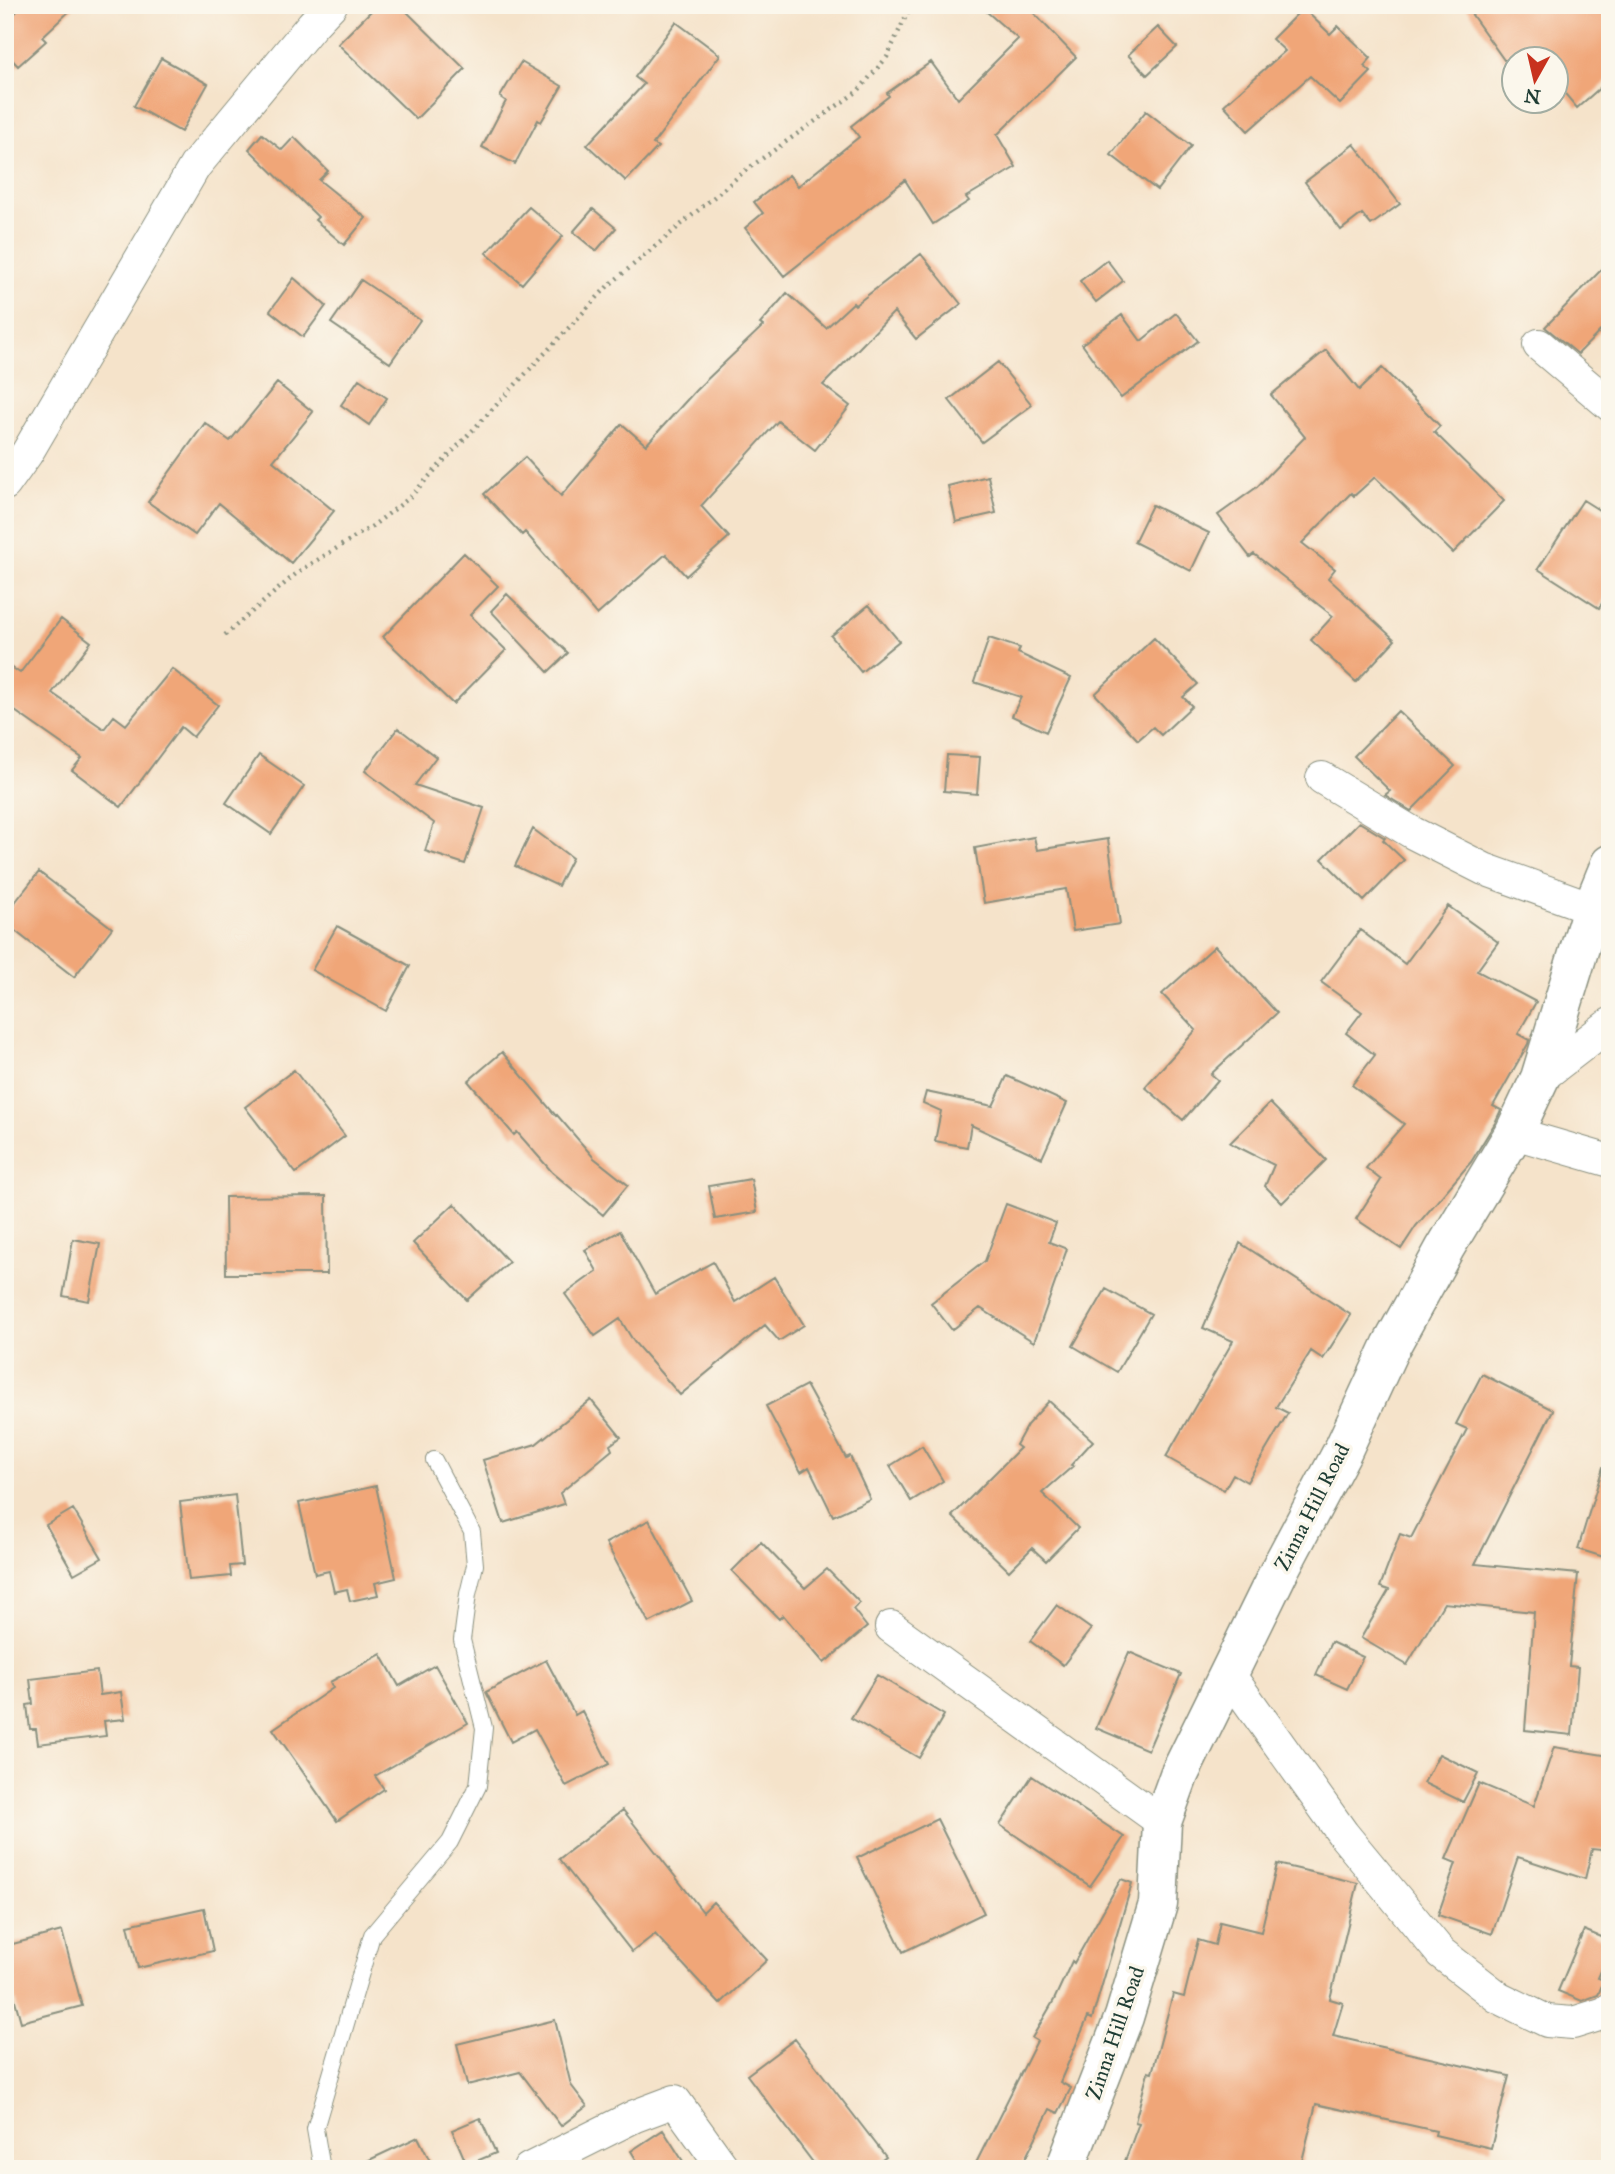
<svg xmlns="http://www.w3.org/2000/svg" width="1615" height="2174" font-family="'IM FELL Great Primer',serif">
  <rect width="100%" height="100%" fill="#fbf7ec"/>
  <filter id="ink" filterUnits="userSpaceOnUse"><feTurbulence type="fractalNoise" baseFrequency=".0143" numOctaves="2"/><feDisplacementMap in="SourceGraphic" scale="14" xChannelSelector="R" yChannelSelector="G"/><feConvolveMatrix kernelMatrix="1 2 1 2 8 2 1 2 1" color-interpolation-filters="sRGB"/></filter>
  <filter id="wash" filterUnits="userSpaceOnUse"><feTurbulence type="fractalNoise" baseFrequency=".00686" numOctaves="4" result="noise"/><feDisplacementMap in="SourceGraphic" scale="28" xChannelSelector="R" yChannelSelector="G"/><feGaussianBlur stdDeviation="1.57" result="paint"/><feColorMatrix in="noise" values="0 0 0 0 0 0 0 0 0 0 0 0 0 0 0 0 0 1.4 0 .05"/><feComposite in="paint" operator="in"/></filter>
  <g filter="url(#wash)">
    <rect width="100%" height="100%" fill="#f5e3ca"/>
    <g id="blocks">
      <!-- building -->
      <path fill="#f0a678" d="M24 5H76L42 37 46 41 18 66 5 52V22Z
        M377 5H400L465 69 416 119 338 44Z
        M979 5H1026L1076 57 997 135 1016 167 966 197 969 201 933 224 905 180 784 276 745 228 763 213 754 202 789 175 798 186 859 137 851 126 889 96 887 93 931 62 958 99 1018 39Z
        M1465 5H1610V79L1577 108 1556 83V60H1504Z
        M1303 8 1330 34 1338 26 1371 58 1364 66 1371 72 1340 104 1310 76 1248 131 1224 105 1285 51 1272 39Z
        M676 22 720 55 653 144 658 147 626 181 587 145 644 84 635 77Z
        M1158 27 1177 47 1147 75 1128 55Z
        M161 58 208 84 181 132 134 106Z
        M521 62 562 86 541 122 538 120 515 164 482 147 506 101 500 97Z
        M1146 111 1191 146 1157 190 1111 155Z
        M262 134 282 150 294 137 328 171 319 180 366 218 344 245 315 220 318 217 249 149Z
        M1354 144 1400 204 1371 225 1362 214 1341 230 1305 182Z
        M529 207 563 236 522 284 486 253Z
        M593 209 616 228 596 251 573 232Z
        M921 254 961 304 916 339 894 312 823 385 850 406 815 450 778 421 701 506 729 537 686 576 666 554 597 615 525 532 522 535 484 494 525 457 561 496 622 424 646 445 696 390 763 326 760 324 787 293 826 328 853 303 855 305Z
        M1107 260 1123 281 1096 302 1080 281Z
        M1610 261V321L1578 354 1545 327Z
        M294 278 326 306 303 337 270 311Z
        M361 280 420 320 390 363 331 323Z
        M1176 313 1198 341 1121 398 1082 344 1122 315 1141 341Z
        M1326 350 1359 390 1382 368 1440 426 1434 432 1504 501 1453 553 1375 477 1354 496 1351 493 1302 543 1335 569 1328 578 1395 640 1356 682 1311 640 1333 616 1254 554 1250 557 1218 515 1257 487 1305 437 1271 395Z
        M998 362 1032 405 982 442 949 400Z
        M359 379 387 398 369 425 341 405Z
        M277 383 313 412 273 461 334 511 291 563 219 503 195 535 148 502 205 423 230 441Z
        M988 476 996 513 956 522 948 486Z
        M1583 500 1610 517V591L1599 608 1538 569Z
        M1152 505 1209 533 1191 571 1134 542Z
        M464 553 498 586 470 615 506 650 453 704 383 637Z
        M507 594 568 653 548 672 491 611Z
        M869 605 899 641 861 672 831 636Z
        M61 619 91 642 52 693 104 729 114 716 126 725 172 669 218 705 193 737 181 727 121 807 72 770 82 758 5 704V663L20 673Z
        M989 638 1020 648 1018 653 1071 678 1046 732 1012 716 1021 697 974 682Z
        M1154 638 1198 684 1183 697 1192 706 1161 735 1153 727 1138 740 1095 694Z
        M1398 711 1455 766 1411 811 1385 795 1390 791 1354 756Z
        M398 728 436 757 415 785 484 808 465 864 425 851 434 823 365 771Z
        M259 755 304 786 271 834 226 803Z
        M947 755 980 757 977 794 944 791Z
        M1359 822 1385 838 1383 840 1404 860 1364 901 1322 859Z
        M533 829 572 858 558 886 515 866Z
        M1034 837 1037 850 1108 839 1120 924 1073 931 1066 889 984 903 975 848Z
        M39 872 112 928 74 977 5 923V915Z
        M1448 906 1498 942 1477 971 1536 1002 1518 1034 1529 1040 1528 1044 1493 1106 1501 1110 1495 1123 1471 1162 1416 1226 1401 1249 1356 1219 1381 1180 1366 1168 1404 1124 1352 1085 1375 1055 1346 1033 1362 1012 1321 982 1360 930 1405 964Z
        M337 926 410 966 386 1011 312 970Z
        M1215 946 1277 1013 1211 1074 1218 1080 1183 1120 1145 1087 1196 1030 1162 994Z
        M502 1052 556 1116 557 1115 594 1158 628 1185 603 1215 552 1172 517 1132 514 1135 468 1081Z
        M294 1070 345 1136 296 1173 245 1107Z
        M1007 1076 1067 1103 1042 1158 971 1125 967 1147 935 1141 941 1111 923 1103 926 1092 993 1106Z
        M1270 1103 1326 1160 1282 1203 1265 1186 1274 1165 1230 1143Z
        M751 1179 757 1212 715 1219 709 1186Z
        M326 1196 327 1274H226L225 1197Z
        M454 1204 509 1262 467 1300 413 1243Z
        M1006 1204 1056 1223 1049 1242 1067 1249 1034 1342 980 1308 952 1330 931 1303 985 1261Z
        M620 1231 655 1294 713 1262 735 1302 774 1277 804 1325 779 1341 765 1325 680 1395 634 1342 620 1319 595 1336 565 1294 597 1271 585 1250Z
        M73 1239 100 1244 89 1301 63 1296Z
        M1240 1243 1351 1315 1323 1359 1311 1351 1276 1407 1288 1413 1247 1482 1233 1474 1224 1490 1166 1457 1233 1341 1203 1328Z
        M1106 1289 1151 1314 1117 1372 1073 1346Z
        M1482 1374 1553 1410 1475 1564 1578 1574 1569 1666 1578 1667 1572 1735 1525 1730 1534 1612 1444 1603 1407 1665 1361 1638 1389 1590 1380 1587 1400 1534 1411 1538 1467 1429 1456 1424Z
        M806 1385 846 1458 850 1456 870 1499 833 1516 809 1467 801 1472 766 1406Z
        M591 1400 621 1437 610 1445 612 1450 560 1493 564 1504 503 1523 483 1460 536 1444Z
        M1049 1401 1093 1441 1071 1465 1073 1466 1042 1493 1078 1528 1046 1561 1032 1548 1009 1571 952 1516 1020 1448 1016 1445 1027 1425Z
        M922 1446 943 1481 911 1501 890 1466Z
        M1603 1467 1610 1468V1559L1578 1549Z
        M376 1486 396 1578 375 1583 378 1595 350 1601 347 1589 334 1592 329 1571 315 1574 299 1503Z
        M235 1495 242 1565 230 1566 231 1576 189 1580 180 1502Z
        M73 1509 102 1558 74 1574 46 1525Z
        M649 1520 692 1601 649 1623 606 1543Z
        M761 1542 805 1588 827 1569 860 1603 853 1609 867 1627 824 1663 783 1615 779 1619 732 1571Z
        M1057 1605 1091 1629 1063 1665 1030 1641Z
        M1331 1642 1363 1657 1347 1689 1316 1675Z
        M1129 1652 1181 1674 1148 1750 1096 1728Z
        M381 1654 399 1686 435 1665 468 1723 375 1776 384 1789 337 1821 273 1729 333 1688 330 1682Z
        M546 1660 575 1715 582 1711 609 1764 566 1786 535 1729 511 1742 486 1692Z
        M97 1671 100 1695 121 1692 125 1719 104 1721 106 1736 38 1744 36 1729H30L27 1705 33 1704 30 1679Z
        M877 1675 944 1715 919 1758 851 1718Z
        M1554 1747 1610 1756V1851L1592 1849 1585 1879 1518 1857 1492 1934 1438 1915 1456 1863 1446 1859 1479 1783 1534 1806Z
        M1439 1754 1478 1773 1463 1802 1424 1783Z
        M1032 1776 1124 1837 1090 1886 1000 1825Z
        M623 1810 703 1912 713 1902 767 1960 720 2004 655 1934 632 1952 559 1859Z
        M937 1819 984 1913 903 1952 857 1858Z
        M1277 1864 1358 1883 1330 1999 1343 2003 1333 2036 1509 2076 1491 2148 1435 2135 1436 2131 1316 2104 1300 2169H1122L1139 2123 1135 2122 1148 2072 1152 2073 1173 1994 1184 1997 1198 1940 1215 1945 1220 1922 1261 1932Z
        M1121 1879 1132 1883 1092 2019 1088 2017 1060 2082 1071 2088 1058 2113 1050 2109 1020 2169H973L1037 2041 1032 2038 1054 2000 1072 1961 1074 1963Z
        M204 1908 213 1951 138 1968 128 1925Z
        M1584 1930 1610 1941V1950L1598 1978 1604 1980 1598 1995 1582 2001 1558 1991Z
        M62 1931 82 2006 21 2022 5 1964V1946Z
        M555 2020 571 2085 587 2106 561 2126 520 2072 467 2085 457 2044Z
        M795 2039 886 2157 870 2169H818L747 2075Z
        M480 2118 496 2153 467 2165 452 2130Z
        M663 2130 688 2169H642L631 2151Z
        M418 2137 434 2169H350Z"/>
    </g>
  </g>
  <g filter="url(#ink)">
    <use href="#blocks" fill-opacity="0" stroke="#8a907f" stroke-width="2"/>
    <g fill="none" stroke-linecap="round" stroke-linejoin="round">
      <defs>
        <path id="lane" d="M322 2169 315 2129 372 1935 450 1842 478 1786 484 1728 462 1640 468 1594 475 1565 472 1532 434 1460"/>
        <path id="street" d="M1539 345 1610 405
          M5 484 27 453 195 166 312 25 331 5
          M1322 778 1413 833 1484 869 1592 908
          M1540 1078 1610 1024
          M1514 1133 1610 1161
          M891 1627 1162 1822
          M1228 1673 1343 1834 1441 1953 1498 1997 1547 2021 1573 2023 1605 2013 1610 2009
          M529 2169 635 2116 675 2101 724 2169"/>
        <path id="secondary" d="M1065 2169 1124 2017 1158 1904 1162 1822 1179 1775 1281 1567 1342 1452 1391 1346 1445 1248 1514 1133 1540 1078 1592 908 1610 864"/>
      </defs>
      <!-- lane casing -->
      <use href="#lane" stroke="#8a907f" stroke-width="18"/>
      <!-- street casing -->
      <use href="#street" stroke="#8a907f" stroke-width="34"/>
      <!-- secondary casing -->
      <use href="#secondary" stroke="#8a907f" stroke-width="41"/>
      <!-- path -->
      <path stroke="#8a907f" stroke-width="4.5" stroke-dasharray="2 5" stroke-linecap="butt" d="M225 635 298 572 371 527 408 499 608 286 746 170 858 91 887 57 911 5"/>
      <!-- lane -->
      <use href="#lane" stroke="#fff" stroke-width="16"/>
      <!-- street -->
      <use href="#street" stroke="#fff" stroke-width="32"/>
      <!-- secondary -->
      <use href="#secondary" stroke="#fff" stroke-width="38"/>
    </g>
  </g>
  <g text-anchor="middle" stroke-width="7" stroke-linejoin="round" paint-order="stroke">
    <!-- street labels -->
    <g font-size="21" fill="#1f3d34" stroke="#fbf7ec">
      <text transform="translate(1312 1507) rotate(-63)" y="7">Zinna Hill Road</text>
      <text transform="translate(1115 2033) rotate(-71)" y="7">Zinna Hill Road</text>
    </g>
  </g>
  <!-- margin -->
  <rect width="1615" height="2174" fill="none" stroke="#fbf7ec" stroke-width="28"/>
  <!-- north arrow -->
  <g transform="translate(1535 80) rotate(188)"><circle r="33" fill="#fbf7ec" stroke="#a3ada2" stroke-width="2"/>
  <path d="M0-5L12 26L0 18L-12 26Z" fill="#c8321e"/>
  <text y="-10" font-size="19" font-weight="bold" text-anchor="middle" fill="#1f3d34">N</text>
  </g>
</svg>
